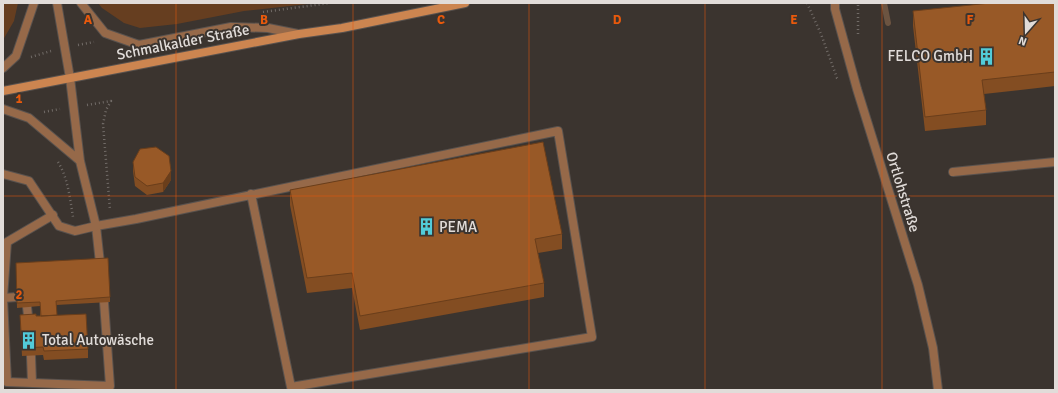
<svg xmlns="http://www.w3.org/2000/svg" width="1058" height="393" font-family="Signika,sans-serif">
  <rect width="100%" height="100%" fill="#3b342f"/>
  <!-- green -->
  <path fill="#663e20" d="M3 3H18L14 21 3 40Z
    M98 3H316L244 11 177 24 140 28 124 23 102 8Z"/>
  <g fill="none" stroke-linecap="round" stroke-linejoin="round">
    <!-- stream -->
    <path stroke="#6c5441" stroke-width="6" d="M884 3 888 23"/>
    <defs>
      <path id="service" d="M953 172 1055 162
        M53 215 7 242 3 298 7 382 110 386 104 302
        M100 263 96 226 136 219 558 131 592 337 291 387 251 194
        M3 298 17 297
        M27 307 29 324
        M31 356 32 383"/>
      <path id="minor" d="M81 3 105 33 139 45 231 27 268 28 298 34
        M835 3V9L857 89 918 285 933 348 938 390
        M3 68 16 56 34 3
        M3 109 29 118 80 161
        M3 174 29 181 59 226 75 231 96 226 80 161 70 78 57 3"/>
      <path id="secondary" d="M3 91 299 34 342 28 465 3"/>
    </defs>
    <!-- service casing -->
    <use href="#service" stroke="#59524e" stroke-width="10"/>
    <!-- minor casing -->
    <use href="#minor" stroke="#59524e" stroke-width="10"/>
    <!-- secondary casing -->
    <use href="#secondary" stroke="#59524e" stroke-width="10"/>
    <!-- path -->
    <path stroke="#716b67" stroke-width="2.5" stroke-dasharray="1 3" stroke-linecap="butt" d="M807 3 821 34 837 78 839 79
      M263 12 330 3
      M858 34V3
      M78 45 94 42
      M31 57 51 51
      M87 105 111 101 106 110 103 124 110 210
      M44 112 60 109
      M58 162C68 178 70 199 73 217"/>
    <!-- service -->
    <use href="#service" stroke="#966949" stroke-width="8"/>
    <!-- minor -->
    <use href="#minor" stroke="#966949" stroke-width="8"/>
    <!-- secondary -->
    <use href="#secondary" stroke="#cc8550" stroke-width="8"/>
  </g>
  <!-- wall -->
  <path fill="#834d22" d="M1055 3V86L984 94 986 110V125L925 131 913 26V11Z
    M133 162 171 180 163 192 147 195 135 186 133 171Z
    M290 190 562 234V249L538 253 544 283V297L360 330 352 288 307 293 290 205Z
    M16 263 110 297V302L56 305 57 315 88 349V358L44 360 43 355 22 356 20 315 40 316V306L17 308Z"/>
  <!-- shaded-wall -->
  <path fill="#6a3e1b" d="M171 171V180L163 192V183Z"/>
  <!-- building -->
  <path fill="#985927" stroke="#6a3e1b" d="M990 3H1055V72L982 80 986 110 925 117 913 11Z
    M543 142 562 234 535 239 544 283 360 316 352 273 307 278 290 190Z
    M156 147 169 156 171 171 163 183 147 186 135 177 133 162 140 149Z
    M108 258 110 297 56 301 57 315 41 316 40 302 17 303 16 263Z
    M36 314V316H41L86 314 88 349 44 351 43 347 22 348 20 315Z"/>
  <!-- grid -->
  <path fill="none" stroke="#e8590c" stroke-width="1" stroke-opacity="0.55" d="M176 3V390M353 3V390M529 3V390M705 3V390M882 3V390M3 196H1055"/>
  <!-- icons -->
  <defs>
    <symbol id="building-bare" viewBox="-9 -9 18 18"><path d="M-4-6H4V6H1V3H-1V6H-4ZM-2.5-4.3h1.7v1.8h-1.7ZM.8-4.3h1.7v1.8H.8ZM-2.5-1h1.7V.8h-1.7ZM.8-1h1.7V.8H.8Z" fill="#52cbd9" stroke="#3b342f" stroke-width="2.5" paint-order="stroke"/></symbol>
  </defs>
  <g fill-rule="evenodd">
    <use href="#building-bare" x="974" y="44" width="25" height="25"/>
    <use href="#building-bare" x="414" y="214" width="25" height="25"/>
    <use href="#building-bare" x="16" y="328" width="25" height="25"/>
  </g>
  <g text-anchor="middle" stroke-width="4" stroke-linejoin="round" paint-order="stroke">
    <!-- street labels -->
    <g font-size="15" fill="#e1dcd9" stroke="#3b342f">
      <text transform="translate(183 42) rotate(-11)" y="5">Schmalkalder Straße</text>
      <text transform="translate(903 192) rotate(73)" y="5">Ortlohstraße</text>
    </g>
    <!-- poi labels -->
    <g font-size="15" fill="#e1dcd9" stroke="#3b342f" text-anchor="start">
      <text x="973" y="61" text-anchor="end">FELCO GmbH</text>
      <text x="439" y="232">PEMA</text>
      <text x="42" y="345">Total Autowäsche</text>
    </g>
  </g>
  <g font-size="13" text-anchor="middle" font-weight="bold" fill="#e8590c" stroke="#3b342f" stroke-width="4" stroke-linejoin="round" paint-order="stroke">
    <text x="88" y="24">A</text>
    <text x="264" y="24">B</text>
    <text x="441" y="24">C</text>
    <text x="617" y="24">D</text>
    <text x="794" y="24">E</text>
    <text x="970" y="24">F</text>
    <text x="19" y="103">1</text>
    <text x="19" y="299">2</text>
  </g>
  <!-- border -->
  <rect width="1058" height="393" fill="none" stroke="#e1dcd9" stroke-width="8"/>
  <!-- north arrow -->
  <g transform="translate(1026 32) rotate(200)" stroke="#3b342f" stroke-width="3" paint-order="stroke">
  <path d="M0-3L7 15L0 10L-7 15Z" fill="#e1dcd9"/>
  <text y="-6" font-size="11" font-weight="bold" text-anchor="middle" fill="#e1dcd9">N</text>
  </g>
</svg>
